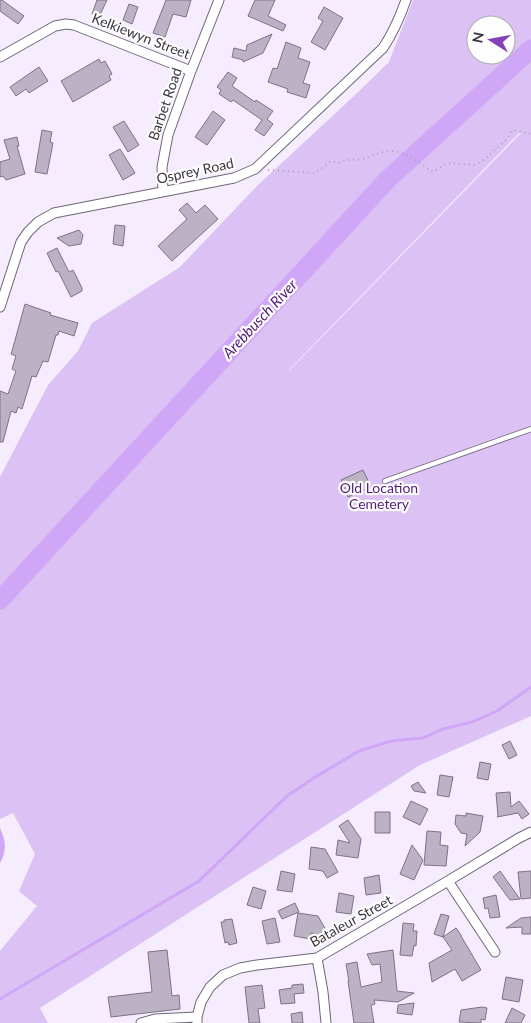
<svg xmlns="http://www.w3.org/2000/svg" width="531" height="1023" font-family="Lato,sans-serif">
  <rect width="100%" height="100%" fill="#f5ecfe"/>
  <!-- green -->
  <path fill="#dbc1f4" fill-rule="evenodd" d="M413 0H531V716L420 765 40 1008 48 1023H0V951L37 906 19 891 35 854 13 813 0 819V477L48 385 78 351 92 323 180 267 258 185 354 96 389 62ZM476 25H506V55H476ZM520 132 521 133 289 371V370Z"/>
  <!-- water -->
  <path fill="#d0a6f6" d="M0 828C6 841 7 851 0 863Z"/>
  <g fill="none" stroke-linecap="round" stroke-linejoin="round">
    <!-- stream -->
    <path stroke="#d0a6f6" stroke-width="3" d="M0 999 199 881 287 796 317 776 359 751 391 741 423 738 443 729 472 722 497 711 531 687"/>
    <!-- river -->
    <path stroke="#d0a6f6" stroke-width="19" d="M0 600 388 179 531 49"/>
  </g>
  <!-- building -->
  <path fill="#bbb2c4" stroke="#7c7484" d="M0 0H2L24 16 18 24 0 11Z
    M97 0H107L99 17 92 14Z
    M166 0H191L186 17 173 14 165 37 153 33Z
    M255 0H275L268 16 286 25 283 31 248 16Z
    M129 4 138 7 132 24 123 20Z
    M324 7 343 18 325 50 311 42 323 21 318 18Z
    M272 34 263 53 243 62V60L232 57 234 48 246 51 247 45Z
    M286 42 301 48 298 58 310 62 303 83 310 85 306 98 287 92 288 89 268 82 273 68 277 69Z
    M99 59 101 63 105 61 112 74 109 76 111 80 73 102 61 81Z
    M39 67 48 81 29 93 26 89 16 96 10 87Z
    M228 72 237 78 232 86 255 102 256 100 273 111 267 119 273 124 264 136 255 130 262 120 233 100 231 102 219 94 221 90 217 87Z
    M213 111 225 120 207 145 195 137Z
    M124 121 139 145 128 152 113 127Z
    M42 130 52 132 50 142 53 143 47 174 35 172Z
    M17 137 19 146H17L25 174 6 180 3 176 0 177V162L10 159 4 140Z
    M120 149 135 173 123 180 109 155Z
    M187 203 196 213 205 205 218 219 172 261 158 246 187 219 179 210Z
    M115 225 125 226 123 246 113 244Z
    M79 230 83 235 81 244 69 246 57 238Z
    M57 248 69 272 73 270 82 288V291L71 297 58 271 56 272 47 253Z
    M25 304 51 313 50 315 78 323 74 336 59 331 58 335H56L48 362 43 361 36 377 32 376 22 409 18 407 16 413 11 411 3 442H0V391L8 394 16 371 12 369 16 356 11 354 12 351Z
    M363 470 371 487 348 497 341 480Z
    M510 741 517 755 509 759 502 745Z
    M480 762 491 764 488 780 477 778Z
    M440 775 453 777 449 797 437 795Z
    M418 782 426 793 414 791 411 786Z
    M510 792 511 807 519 801 529 814 522 819 518 813 497 817 498 816 496 793Z
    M411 801 428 809 420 825 403 817Z
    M375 812H390V833H375Z
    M466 813 483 816 480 832 465 846 467 834 461 833 455 824 456 815 466 816Z
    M348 820 361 839 358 858 336 855 338 840 350 843 339 826Z
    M427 831 441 832 440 845 448 846 446 866 424 865Z
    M412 845 423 860 414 880 400 874Z
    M311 847 325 849 338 872 327 878 323 871 309 869Z
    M281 871 295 874 292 892 277 890Z
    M500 871 520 899 510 900 493 877Z
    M531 871V898L521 899 518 872Z
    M379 875 381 893 366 895 364 878Z
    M253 887 266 891 261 909 247 905Z
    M339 893 354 896 351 914 336 912Z
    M496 895 500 917 490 918 488 908 485 909 483 898Z
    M295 903 299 912 282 919 278 911Z
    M298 913 318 916 326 930 319 935 311 933 310 939 294 936Z
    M441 914 449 916 443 937 434 934Z
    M531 917V934H522V927L506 928 521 918Z
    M275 918 280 942 267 944 262 921Z
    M232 919 237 943 229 945 228 942 225 943 221 922H224V920Z
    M403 923 414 924 413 931H417L416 946 414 945 412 956 400 955Z
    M456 928 461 935V936L481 970 462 981 455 969 432 982 429 963 452 950 443 937Z
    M167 950 172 996 179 995 180 1009 111 1017 108 997 152 992 148 952Z
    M393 950 397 991 414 993 398 1002 374 1000 375 1004 371 1005 374 1023H354L348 981H349L346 964 357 962 361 987 382 982 380 964 372 965 367 954Z
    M506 977 523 980 519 1002 502 999Z
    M303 984 304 993 294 994 295 1003 281 1004 279 990 292 988V985Z
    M262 985 265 1008 258 1009 260 1023H249L245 987Z
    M414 1003 412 1015 397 1013 398 1005Z
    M482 1007 487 1008 485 1020 481 1019V1023L459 1022 461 1010Z
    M512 1008 525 1015 521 1023H505Z
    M302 1012 303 1023H292L291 1014Z"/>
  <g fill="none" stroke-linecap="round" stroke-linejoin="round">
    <defs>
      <path id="lane" d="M385 481 531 429"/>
      <path id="street" d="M0 57 55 26 66 24 74 25 191 71
        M163 191 162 167 168 135 191 71 219 0
        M0 307 21 242 28 232 38 222 54 213 234 178 255 169 383 48C393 33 400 17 406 0
        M448 881 495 952
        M317 958 323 992 326 1023
        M141 1023 155 1019 197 1017
        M197 1023V1017L201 1002 210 987 223 975 240 968 257 965 317 958 448 881 519 838 531 832"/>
    </defs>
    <!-- lane casing -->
    <use href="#lane" stroke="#6f6777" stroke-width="6"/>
    <!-- street casing -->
    <use href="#street" stroke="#6f6777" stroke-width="11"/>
    <!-- path -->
    <path stroke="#aba4b1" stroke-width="2" stroke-dasharray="1 4" stroke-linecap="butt" d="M268 170 314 173 322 168 331 161 339 163C347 158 354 161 362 159 370 157 379 152 388 151 406 150 419 163 433 172L448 163 474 165 482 161 504 142 513 130 531 134"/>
    <!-- lane -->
    <use href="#lane" stroke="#fff" stroke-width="4.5"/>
    <!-- street -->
    <use href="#street" stroke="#fff" stroke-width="9"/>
  </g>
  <g text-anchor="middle" stroke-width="4.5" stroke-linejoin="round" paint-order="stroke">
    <!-- street labels -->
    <g font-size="14" fill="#3a363d" stroke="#fdfdfd">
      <text transform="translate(141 36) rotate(21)" y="5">Kelkiewyn Street</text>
      <text transform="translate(165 104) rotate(-71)" y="5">Barbet Road</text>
      <text transform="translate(195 171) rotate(-12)" y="5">Osprey Road</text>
      <text transform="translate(351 921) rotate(-29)" y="5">Bataleur Street</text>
    </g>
    <!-- park labels -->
    <g font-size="14" fill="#541e79" stroke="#fdfdfd">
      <text x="379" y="493">Old Location<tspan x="379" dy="16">Cemetery</tspan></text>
    </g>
    <!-- water labels -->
    <g font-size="15" font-style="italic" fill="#531d78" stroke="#fdfdfd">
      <text transform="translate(260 319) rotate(-47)" y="5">Arebbusch River</text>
    </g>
  </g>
  <!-- north arrow -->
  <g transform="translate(491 40) rotate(281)"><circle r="24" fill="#fdfdfd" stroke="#afadb0"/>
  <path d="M0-4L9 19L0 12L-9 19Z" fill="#8442b6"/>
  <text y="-8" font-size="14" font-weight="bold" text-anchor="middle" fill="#3a363d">N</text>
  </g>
</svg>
